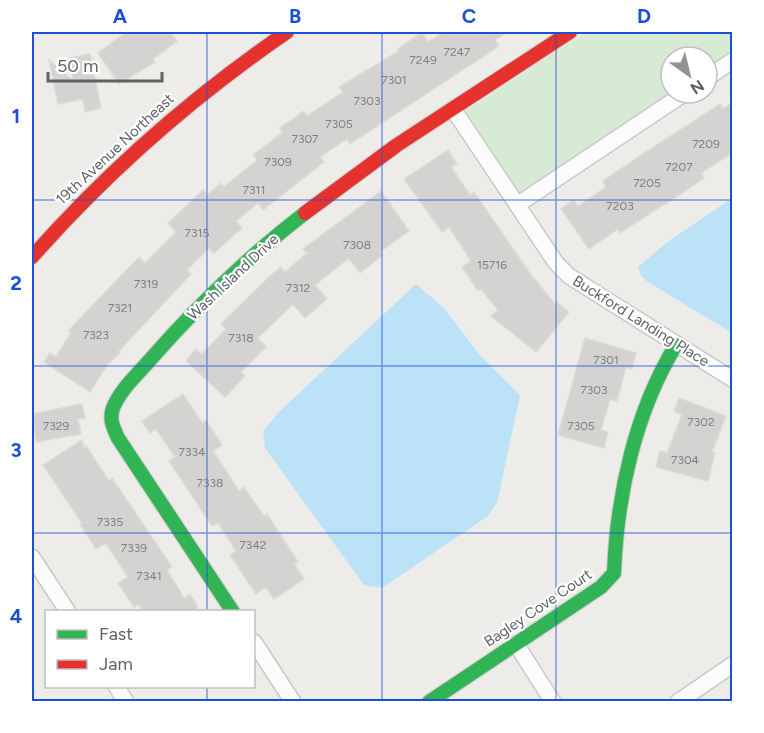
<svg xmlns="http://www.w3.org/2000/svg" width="764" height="733" font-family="Figtree,sans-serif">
  <rect width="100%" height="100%" fill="#eeece8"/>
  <!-- green -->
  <path fill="#d7ead3" d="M586 32H732V51L707 68V57H671V92L519 193 464 112Z"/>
  <!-- water -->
  <path fill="#bce2f8" d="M732 198V333L648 282 641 276 638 267 666 243Z
    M416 284 444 308 478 353 520 395 497 503 488 516 382 588 364 585 265 448 263 431 280 411Z"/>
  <!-- building -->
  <path fill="#d4d3d1" stroke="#dddbd8" stroke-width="1.5" d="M126 32H170L177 41 153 59 155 62 119 84 98 53Z
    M422 32 428 42 444 32H508L495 40 499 46 350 144 347 139 320 157 324 162 263 210 258 203 236 221 242 228 214 253 209 248 187 270 191 274 118 352 120 353 108 364 90 392 44 362 50 353 56 357 71 333 68 331 139 257 145 263 176 232 168 223 203 190 207 195 221 183 224 187 257 160 253 155 283 132 280 128 304 111 307 116 343 92 339 87 399 51 398 49Z
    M90 54 101 108 85 112 83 99 58 104 49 60 73 80 69 58Z
    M732 103V153L701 173 704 178 679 195 620 233 618 229 589 249 561 209 574 200 578 206 606 187 603 181 644 153 720 104 723 109Z
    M448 150 457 164 451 167 470 195 474 192 529 272 555 304 557 302 569 312 536 352 491 316 498 310 481 289 478 291 462 267 471 261 449 227 442 232 404 179Z
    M381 191 409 231 380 252 383 255 360 273 349 258 315 285 327 299 305 318 293 304 258 338 266 347 241 372 245 376 225 397 186 361 196 349 202 354 226 329 221 324 269 277 281 267 285 272 307 253 303 249Z
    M585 338 636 353 632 369 626 367 617 401 610 399 601 430 608 432 604 448 558 435Z
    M183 394 202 423 206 420 222 445 213 451 239 491 244 487 264 516 267 514 298 562 294 564 304 579 274 599 266 587 256 594 230 555 236 551 218 523 212 526 169 461 175 457 156 429 150 433 142 421Z
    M679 398 726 416 712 452 715 453 708 481 656 467 660 451 667 453 682 415 674 411Z
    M82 404 85 418 78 419 81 434 36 442 32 414Z
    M82 440 84 448 86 446 109 481 112 478 172 567 167 570 184 598 190 594 198 607 193 612H143L139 604 134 607 118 583 128 577 106 543 96 549 80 524 82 523 43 465Z"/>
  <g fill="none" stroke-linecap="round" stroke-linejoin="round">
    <defs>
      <path id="street" d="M707 78 732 61
        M453 109 556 263 569 276 732 379
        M517 205 685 93
        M32 557 68 612
        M254 642 293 702
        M516 644 553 702
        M116 686 126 702
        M678 702 732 665"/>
      <path id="fast" d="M233 612 118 438C113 427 109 419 113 408 120 390 137 375 149 361 197 306 248 257 305 213
        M429 702 601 587 614 573C617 495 635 412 676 345"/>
      <path id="jam" d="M305 213 397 145 570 32
        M32 257C108 171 192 97 287 32"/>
    </defs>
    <!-- street casing -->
    <use href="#street" stroke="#c9c9c9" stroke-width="18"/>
    <!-- fast casing -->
    <use href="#fast" stroke="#cacaca" stroke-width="16"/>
    <!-- jam casing -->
    <use href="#jam" stroke="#cacaca" stroke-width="16"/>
    <!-- street -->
    <use href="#street" stroke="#fcfcfc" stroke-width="15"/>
    <!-- fast -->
    <use href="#fast" stroke="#30b455" stroke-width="14"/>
    <!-- jam -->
    <use href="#jam" stroke="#e5322d" stroke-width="14"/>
  </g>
  <!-- grid -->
  <path fill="none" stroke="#1d4ed8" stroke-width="1.5" stroke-opacity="0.55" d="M207 32V612M382 32V702M556 32V702M32 200H732M32 366H732M32 533H732M207 686V702"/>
  <g text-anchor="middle" stroke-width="4.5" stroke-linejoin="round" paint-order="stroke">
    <!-- number labels -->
    <g font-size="12" fill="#7c8082">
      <text x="457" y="56">7247</text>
      <text x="423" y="64">7249</text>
      <text x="394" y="84">7301</text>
      <text x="367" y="105">7303</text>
      <text x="339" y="128">7305</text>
      <text x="305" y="143">7307</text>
      <text x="706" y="148">7209</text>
      <text x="278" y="166">7309</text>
      <text x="679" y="171">7207</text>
      <text x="647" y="187">7205</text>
      <text x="254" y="194">7311</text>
      <text x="620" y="210">7203</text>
      <text x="197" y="237">7315</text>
      <text x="357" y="249">7308</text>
      <text x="492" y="269">15716</text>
      <text x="146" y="288">7319</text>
      <text x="298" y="292">7312</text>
      <text x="120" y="312">7321</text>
      <text x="96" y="339">7323</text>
      <text x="241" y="342">7318</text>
      <text x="606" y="364">7301</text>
      <text x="594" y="394">7303</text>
      <text x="701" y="426">7302</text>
      <text x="56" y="430">7329</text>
      <text x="581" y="430">7305</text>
      <text x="192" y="456">7334</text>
      <text x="685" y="464">7304</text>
      <text x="210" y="487">7338</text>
      <text x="110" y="526">7335</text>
      <text x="253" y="549">7342</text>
      <text x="134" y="552">7339</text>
      <text x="149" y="580">7341</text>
    </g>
    <!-- street labels -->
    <g font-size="15" fill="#5d6267" stroke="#fff">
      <text transform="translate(115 149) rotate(-43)" y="5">19th Avenue Northeast</text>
      <text transform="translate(233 277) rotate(-43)" y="5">Wash Island Drive</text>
      <text transform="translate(641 321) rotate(32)" y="5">Buckford Landing Place</text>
      <text transform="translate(538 608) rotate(-34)" y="5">Bagley Cove Court</text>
    </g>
  </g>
  <!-- border -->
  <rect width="764" height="733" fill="none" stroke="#ffffff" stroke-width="66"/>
  <!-- legend -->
  <rect x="45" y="610" width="210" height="78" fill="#ffffff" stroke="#bec0c2" stroke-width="1.5"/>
  <rect x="57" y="630" width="30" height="9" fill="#30b455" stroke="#bec0c2" stroke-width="1.5"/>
  <text x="99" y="640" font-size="18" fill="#5d6267">Fast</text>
  <rect x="57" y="660" width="30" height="9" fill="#e5322d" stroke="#bec0c2" stroke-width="1.5"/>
  <text x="99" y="670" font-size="18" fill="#5d6267">Jam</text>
  <!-- north arrow -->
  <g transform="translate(689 75) rotate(146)"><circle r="28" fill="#ffffff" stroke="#bec0c2" stroke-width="1.5"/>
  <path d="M0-4.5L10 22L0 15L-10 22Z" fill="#909294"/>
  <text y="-9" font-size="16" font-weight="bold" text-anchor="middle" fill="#5d6267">N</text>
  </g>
  <!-- scale -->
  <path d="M48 72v9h114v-9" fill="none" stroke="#5d6267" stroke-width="3"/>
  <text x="57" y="72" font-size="18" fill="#5d6267" stroke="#ffffff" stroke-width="4.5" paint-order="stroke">50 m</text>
  <rect x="33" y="33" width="698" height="667" fill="none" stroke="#1d4ed8" stroke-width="2"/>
  <g font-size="20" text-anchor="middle" font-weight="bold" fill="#1d4ed8">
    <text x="120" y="23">A</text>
    <text x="295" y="23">B</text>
    <text x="469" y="23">C</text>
    <text x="644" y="23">D</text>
    <text x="16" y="123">1</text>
    <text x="16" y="290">2</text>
    <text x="16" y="457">3</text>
    <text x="16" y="623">4</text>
  </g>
</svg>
